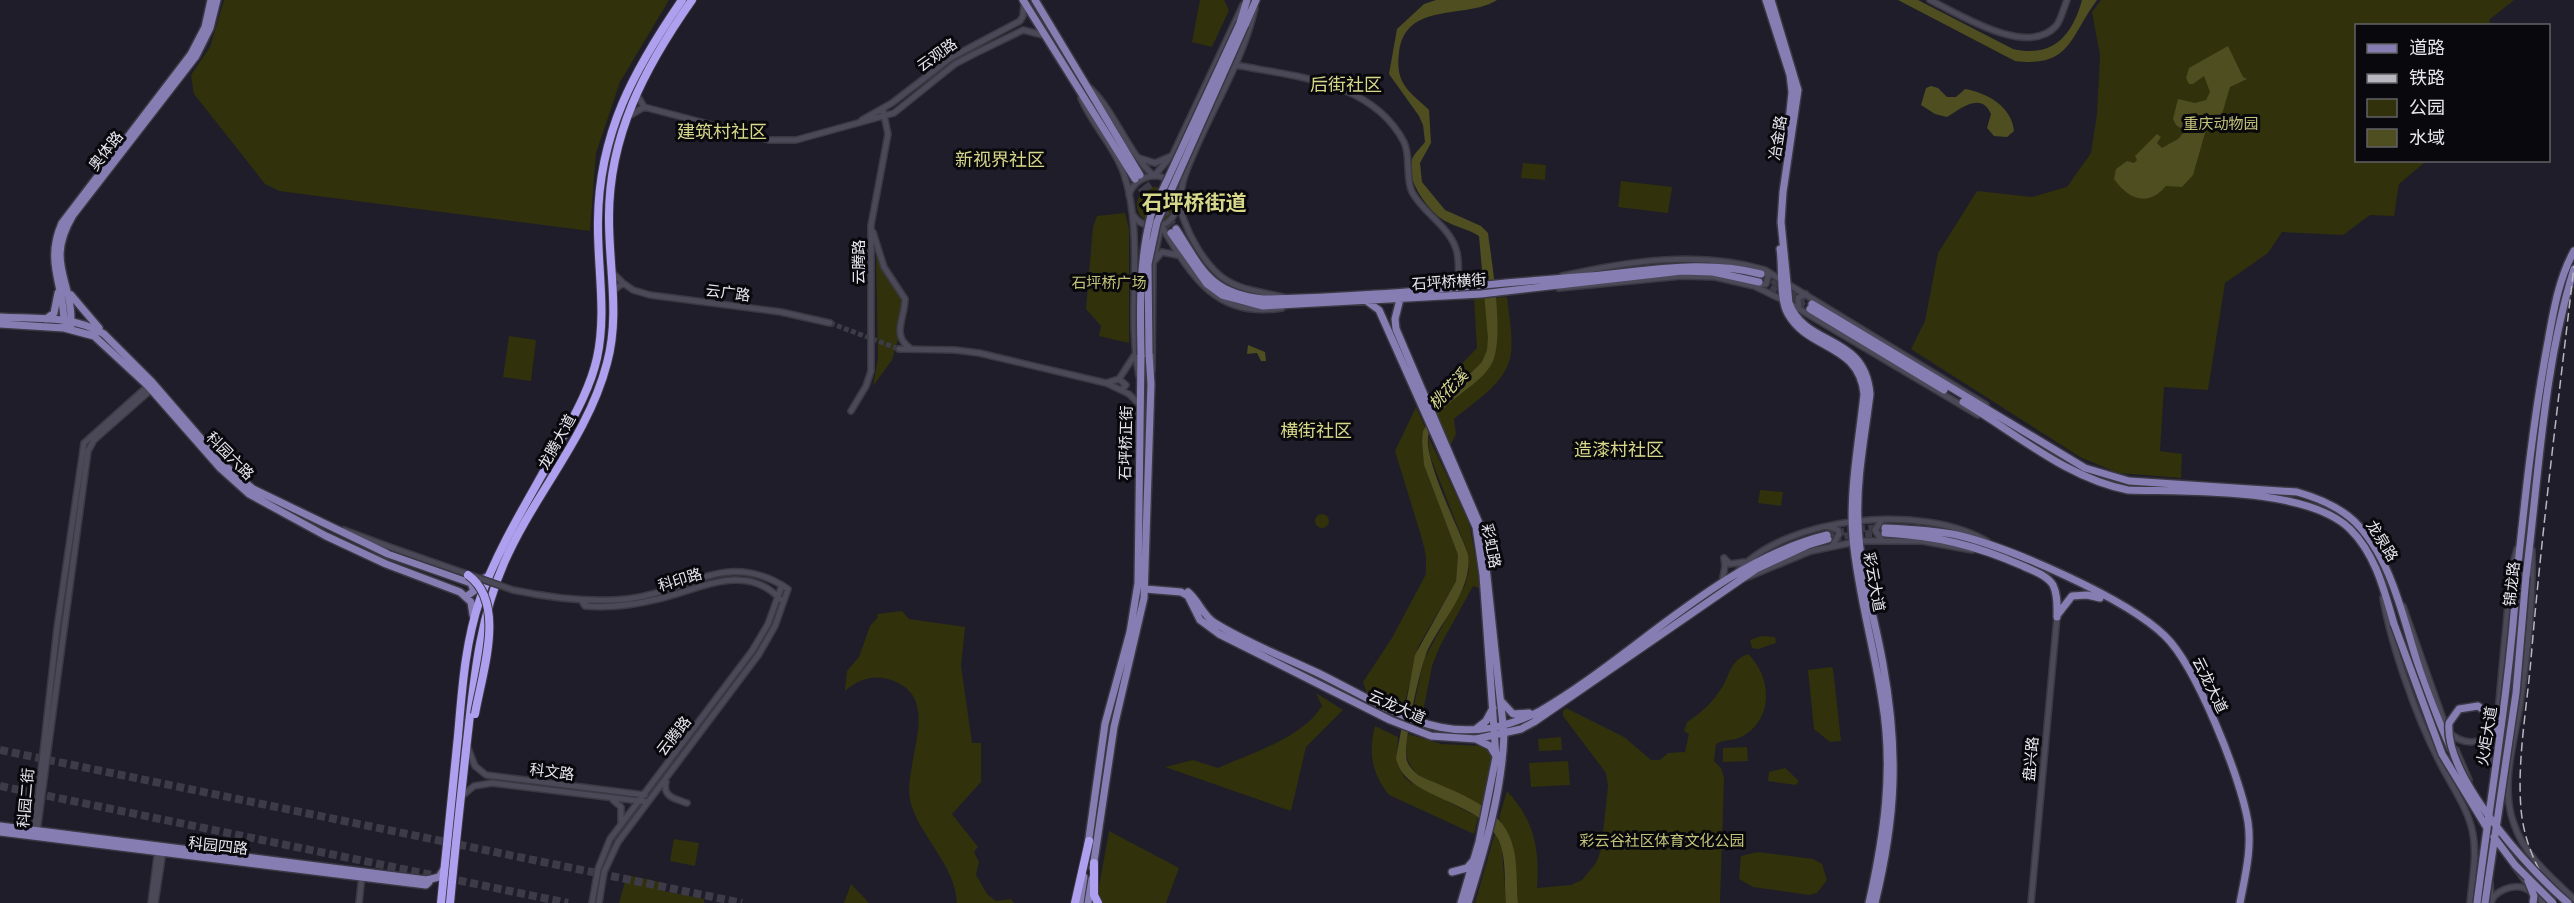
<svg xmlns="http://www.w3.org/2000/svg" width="2574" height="903" font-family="'Source Sans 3','Noto Sans SC',sans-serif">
  <rect width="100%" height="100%" fill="#1f1d29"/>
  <!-- green -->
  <path fill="#31310c" d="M224 0H669L620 82 596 153 590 231 279 191 265 184 194 94 191 75 210 47Z
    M1200 0H1224L1229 10 1212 47 1192 42Z
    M2101 0H2514L2489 20 2492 25 2356 26V160L2440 161 2424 163 2399 184 2394 216 2370 215 2343 235 2282 232 2268 253 2225 283 2208 390 2164 387 2160 451 2182 454 2181 478 2118 473 2080 457 1911 349 1925 321 1938 253 1977 191 2032 197 2067 187 2091 153 2097 114 2100 55 2092 12Z
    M1523 163 1546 165 1545 180 1521 178Z
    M1621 181 1672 187 1668 213 1618 207Z
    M1137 205a18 18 0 1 1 36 0a18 18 0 1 1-36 0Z
    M1125 213 1129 229V343L1099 336 1101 326 1086 309 1093 227 1097 216Z
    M876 255 900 295 902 304 897 331 898 340 892 360 873 386 878 358Z
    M1507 297C1509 315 1513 335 1511 353 1508 382 1474 402 1454 419L1456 434 1449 448 1429 398 1477 348 1474 299Z
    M509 336 536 340 531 381 503 377Z
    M1416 407 1425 427 1422 442 1424 465 1458 555 1456 581 1418 647 1403 711 1367 693 1363 682 1392 638 1426 574V556L1422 539 1395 451Z
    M1428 436 1469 522 1481 589 1473 586 1440 646 1432 666 1422 717 1412 714 1424 659 1465 585 1469 570 1468 553 1430 456Z
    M1760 490 1783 492 1781 506 1758 503Z
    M1315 521a7 7 0 1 1 14 0a7 7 0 1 1-14 0Z
    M902 611 909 619 965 627 961 666 972 743H981V782L952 814 978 847 974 852 979 862 976 875 987 894 996 901 1011 899 1014 903H957C955 865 922 839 911 804 900 766 946 698 891 680 873 674 859 679 845 691L847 671 859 657 870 626 878 617 877 614Z
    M1761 636 1775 637 1776 643 1758 649 1752 648 1750 640Z
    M1748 654C1771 676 1775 717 1743 736 1735 741 1725 739 1716 744L1714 761 1721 768 1724 778 1720 903H1518L1513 846 1499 818 1507 791C1534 820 1540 849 1537 888L1571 885 1582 880 1596 863 1601 850 1608 786 1606 773 1563 716V711L1566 708 1624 737 1651 760H1660L1668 753 1685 752 1689 734 1684 731 1687 722C1701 713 1711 704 1721 689 1731 674 1729 661 1748 654Z
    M1831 667 1833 669 1841 741 1830 742 1814 729 1808 670Z
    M1316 693 1343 710 1306 747 1291 811 1165 767 1193 760 1218 768C1253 752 1301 739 1322 706Z
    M1375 726 1398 737 1397 763 1404 777 1410 782 1478 817 1474 834 1389 795C1372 774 1368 752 1375 726Z
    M1408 734 1441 744 1484 746 1493 756 1484 807 1418 775C1405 763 1405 751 1408 734Z
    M1561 737 1562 750 1539 751 1538 739Z
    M1747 747 1748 761 1723 762V748Z
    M1568 761 1570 785 1531 787 1529 763Z
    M1785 768 1799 781 1796 785 1768 781 1769 772Z
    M1109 831 1179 868 1166 903H1096Z
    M1495 833 1502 849 1506 903H1475Z
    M674 839 699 843 695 866 670 861Z
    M1758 852 1813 859 1822 864 1827 880 1817 893 1809 895 1753 887 1739 879 1741 856Z
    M627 875 660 882 659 890 704 899V903H619Z
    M851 884 869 903H844Z"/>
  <!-- water -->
  <path fill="#4e4e20" d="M1436 0H1497C1466 20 1405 0 1399 53 1395 84 1409 91 1429 110L1431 143 1420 163 1422 182 1445 210 1481 226 1488 233C1492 264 1504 334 1493 361 1480 390 1433 401 1428 437 1425 463 1458 526 1468 554 1473 588 1443 619 1428 649 1421 664 1402 746 1407 761 1409 767 1414 771 1418 775 1451 791 1501 804 1512 843 1518 861 1516 884 1518 903H1506C1504 883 1507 857 1498 839 1479 799 1403 799 1396 758L1415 655 1456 581 1458 555 1424 465 1422 442 1423 431 1436 408 1482 362 1487 350 1488 338 1479 236C1468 229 1456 227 1445 221 1428 211 1403 178 1413 157 1416 152 1422 146 1425 142L1423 125 1419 116 1389 74 1397 29 1424 4Z
    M1898 0H1918L2013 49C2053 58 2072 36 2082 0H2097C2070 36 2071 68 2015 61Z
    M2228 46 2243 77 2247 79 2230 87 2222 114 2205 133 2193 175 2182 187 2166 186C2148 207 2129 200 2114 179L2116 169 2127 161 2134 163 2137 160 2135 156 2157 134 2161 137 2157 143 2162 148 2178 139 2185 131 2176 125 2173 119 2178 99 2195 103 2206 100 2210 92 2204 76 2193 84H2189L2186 78 2189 68Z
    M1931 86 1938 88 1947 97H1956L1965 89C1988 93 2012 107 2014 131L2007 137 1994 136 1987 128 1991 114C1981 91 1960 109 1947 117L1935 114 1921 105 1926 88Z
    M1248 345 1265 352 1266 361H1261L1257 353 1247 354Z"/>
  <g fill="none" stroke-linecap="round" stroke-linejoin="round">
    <!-- minor-tunnel -->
    <path stroke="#3d3b47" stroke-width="5" stroke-dasharray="5 2.5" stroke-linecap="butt" d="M830 323 899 349"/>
    <!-- major-tunnel -->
    <path stroke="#3d3b47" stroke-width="7" stroke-dasharray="7 3.5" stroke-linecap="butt" d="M1140 175 1176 229
      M1135 179 1171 233
      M1763 275 1812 304
      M1761 283 1810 309
      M1827 535 1856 529 1885 528
      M1834 538 1856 534 1885 533"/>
    <!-- highway-tunnel -->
    <path stroke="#3d3b47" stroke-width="8" stroke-dasharray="8 4" stroke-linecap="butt" d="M0 750 742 903
      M0 786 568 903"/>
    <defs>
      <path id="minor" d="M1930 0C1959 14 2027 58 2056 26 2061 20 2064 7 2067 0
        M1236 65C1296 77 1372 81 1404 142 1411 157 1405 177 1412 192 1423 213 1449 226 1456 249 1460 260 1458 275 1458 286
        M1090 88C1116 113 1127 152 1154 176
        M1081 98C1092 125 1115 147 1124 174 1145 239 1126 310 1139 376
        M644 107 769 140H796L894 113 955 64 974 54 1023 30 1043 35
        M629 116 644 107 636 93
        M862 120 892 103 952 57 1020 21 1023 16 1024 3
        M1139 158 1155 163 1169 157
        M1154 176 1173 154 1243 5
        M1129 195C1134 177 1159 168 1173 185 1180 194 1180 209 1184 220 1190 237 1202 258 1215 271 1233 290 1259 291 1283 297
        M1133 215C1142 228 1161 231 1172 218 1181 207 1180 191 1184 178 1204 120 1241 69 1255 8
        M1161 225C1191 276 1216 319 1282 308
        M873 232 884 267 905 299C905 318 891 335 910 348
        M1155 260 1162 252 1177 255
        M1562 276C1628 261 1700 250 1765 270L1986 405
        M623 283 633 290 650 295 781 312 830 323
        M1756 286 1766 284 1768 277 1766 271
        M1559 288 1682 276 1715 277 1754 286 1789 303 1978 415
        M614 290 623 283 614 274
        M1799 309 1798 298 1806 294
        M899 349 955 350 979 353 1106 383
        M1134 356 1119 379 1106 383 1129 394 1141 406
        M1152 371 1153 264 1161 225
        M1119 379 1126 385 1122 390
        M851 411 866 386 871 371V225L888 134 883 110
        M1829 527 1838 530 1839 534 1833 545
        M344 530 390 547
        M1881 539 1875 530 1882 520
        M2532 550C2533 599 2528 649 2521 697 2516 738 2499 784 2514 824 2524 855 2551 877 2574 899
        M1724 558 1730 564 1744 562
        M1736 573C1786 515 1924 503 1988 542
        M1743 579 1811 551 1860 541H1922L1972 550
        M1722 583 1725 566 1724 558
        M513 590C551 598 589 603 627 599 689 592 727 548 788 589L775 626 759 654 618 842 604 872 599 903
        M2383 598C2391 645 2416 716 2438 759 2450 784 2468 807 2473 834 2477 857 2472 880 2470 903
        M587 601 583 603 585 606C609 608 634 605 658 599 699 590 745 561 780 599
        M2403 606 2447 730C2461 746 2482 746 2496 729
        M468 748 475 766 486 775 645 795
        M2456 750 2469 780
        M2493 766 2511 572 2517 549
        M666 782C662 797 676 799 687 803
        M2494 793 2497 813
        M462 796 474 786 492 783 648 802
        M613 800 621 807V821
        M37 832 88 451 94 440 153 388
        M34 833 57 628 84 443 149 385
        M2487 844 2489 864
        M2515 867 2529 886
        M2490 883 2491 899
        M151 903 158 849
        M155 903 163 851
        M359 903 362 875
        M592 903 598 869 610 839 752 651 768 624 782 585
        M2031 903 2057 617
        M2491 903C2494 891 2512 884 2524 888 2532 890 2538 898 2544 903"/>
      <path id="major" d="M1023 0 1135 179
        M1035 0 1140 175
        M1766 0 1790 75 1792 92 1788 131
        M1771 0 1798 90 1783 192 1781 222 1789 303C1806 348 1865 333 1870 394 1865 436 1856 479 1858 521 1859 569 1875 618 1883 664 1899 752 1896 817 1875 903
        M1240 23 1247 0
        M1245 25 1256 0
        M1176 229C1203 271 1210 293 1263 299 1372 298 1482 284 1590 276 1648 271 1704 259 1761 274
        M1171 233 1207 284 1222 295 1263 306 1481 294 1682 271 1713 272 1759 282
        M1780 249C1783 267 1779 299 1788 314 1809 351 1859 343 1864 394 1859 442 1849 491 1853 539 1858 593 1874 647 1882 700 1894 769 1884 836 1869 903
        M71 295 99 328
        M1400 299 1395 319 1396 329 1482 530 1504 734C1502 792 1485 848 1468 903
        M1368 302 1379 310 1476 527 1483 575 1496 757 1479 842 1461 903
        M1812 304 2085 468 2129 481 2297 492C2318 498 2338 506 2354 521 2392 558 2403 619 2419 668 2428 695 2439 722 2451 749
        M1810 309 1944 390
        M0 317C34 319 74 315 104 334L152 382 223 464 253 489 388 554 471 583 478 582 488 576
        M46 319 54 313 58 293
        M0 324 64 328 94 336 148 386 220 468 249 494 326 536 386 564 460 592 471 602 473 615
        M64 325C65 286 44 263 62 223L191 54 205 27 211 0
        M71 325C73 279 44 264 73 215L196 56 210 28 217 0
        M1963 402C2016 433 2066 478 2128 490 2187 492 2307 487 2350 529 2376 555 2384 590 2394 624
        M1885 528C1909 529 1933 530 1957 535 2011 548 2126 598 2165 636 2196 666 2241 778 2248 822 2252 849 2245 876 2240 903
        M1885 533C1937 536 1975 545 2023 566 2033 571 2047 575 2053 585 2058 595 2057 607 2057 617
        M2517 574C2525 498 2533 422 2547 347 2553 314 2558 280 2574 251
        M2526 576C2539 474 2543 368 2574 269
        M1145 589 1181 592 1188 596 1200 620 1219 634 1390 720 1431 736 1476 739 1521 729 1534 722 1756 569 1808 545 1828 539
        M1188 592C1199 601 1203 616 1215 623 1247 643 1284 657 1318 673 1397 712 1451 756 1540 711 1635 656 1720 561 1827 535
        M467 596 474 591 471 583
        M2058 614 2072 596 2087 595 2100 598
        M1501 701 1513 714 1529 713
        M1476 729 1486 721 1493 708
        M1476 739 1490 746 1496 756
        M0 826 427 880 439 877 444 869
        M0 832 426 885 429 882 427 880
        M1088 845 1105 724 1130 632 1138 583 1141 355
        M1093 868 1114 727 1144 598 1151 384 1149 354
        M1452 872 1467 868 1473 861
        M1080 903 1084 877
        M1088 903 1092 879"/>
      <path id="highway" d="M1094 863V895L1098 903
        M441 903C447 847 452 792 458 736 462 690 465 643 480 599 499 545 531 496 558 446 573 418 590 389 597 358 607 312 597 266 598 220 599 133 634 70 682 0
        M450 903C455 849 461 795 467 741 474 680 479 620 504 563 534 494 588 437 607 363 620 316 609 268 609 220 608 136 645 67 692 0
        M1075 903 1089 841"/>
    </defs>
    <!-- minor casing -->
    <use href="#minor" stroke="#3a3842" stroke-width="8"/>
    <!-- major casing -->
    <use href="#major" stroke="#3a3842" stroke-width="10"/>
    <!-- highway casing -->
    <use href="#highway" stroke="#3a3842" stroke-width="10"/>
    <!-- minor -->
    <use href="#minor" stroke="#4b4957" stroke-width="5"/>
    <!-- major -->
    <use href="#major" stroke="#867db2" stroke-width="7"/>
    <!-- highway -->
    <use href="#highway" stroke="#aea0ef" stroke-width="8"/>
    <!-- rail -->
    <path stroke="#b8b7c0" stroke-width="1.5" stroke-dasharray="9 4.5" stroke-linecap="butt" d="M2562 903C2539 877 2524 843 2521 809 2517 760 2527 707 2531 659 2542 528 2559 397 2574 266"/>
    <defs>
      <path id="minor-bridge" d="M390 547 513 590"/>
      <path id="major-bridge" d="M1149 354 1148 264 1157 222 1245 25
        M1141 355C1140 307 1139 262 1151 215L1240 23
        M2394 624 2442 754 2487 828
        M2499 736 2494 718 2478 706 2459 709 2449 723C2444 776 2529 870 2568 903
        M2494 837 2515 865 2553 903
        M2528 881 2534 896 2533 903
        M2477 903C2491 793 2510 684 2517 574
        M2485 903 2516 693 2526 576"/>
      <path id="highway-bridge" d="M468 575C507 603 482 673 475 714"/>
    </defs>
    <!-- minor-bridge casing -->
    <use href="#minor-bridge" stroke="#3a3842" stroke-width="8" stroke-linecap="butt"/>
    <!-- major-bridge casing -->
    <use href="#major-bridge" stroke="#3a3842" stroke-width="10" stroke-linecap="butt"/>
    <!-- highway-bridge casing -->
    <use href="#highway-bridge" stroke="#3a3842" stroke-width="10" stroke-linecap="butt"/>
    <!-- minor-bridge -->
    <use href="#minor-bridge" stroke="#4b4957" stroke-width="5"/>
    <!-- major-bridge -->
    <use href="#major-bridge" stroke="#867db2" stroke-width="7"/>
    <!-- highway-bridge -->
    <use href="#highway-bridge" stroke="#aea0ef" stroke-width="8"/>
  </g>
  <g text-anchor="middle" stroke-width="6" stroke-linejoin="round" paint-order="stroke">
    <!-- street labels -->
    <g font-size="15" fill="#e8e7ef" stroke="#09080d">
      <text transform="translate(937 55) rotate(-35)" y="5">云观路</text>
      <text transform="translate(1778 138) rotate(-81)" y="5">冶金路</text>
      <text transform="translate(106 151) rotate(-52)" y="5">奥体路</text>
      <text transform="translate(859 262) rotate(-90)" y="5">云腾路</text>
      <text transform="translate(1449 282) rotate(-4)" y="5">石坪桥横街</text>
      <text transform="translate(728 293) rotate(7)" y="5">云广路</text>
      <text transform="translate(557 442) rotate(-61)" y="5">龙腾大道</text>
      <text transform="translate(1126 443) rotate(-89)" y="5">石坪桥正街</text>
      <text transform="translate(230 456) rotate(45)" y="5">科园六路</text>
      <text transform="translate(2382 541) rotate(58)" y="5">龙泉路</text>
      <text transform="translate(1491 546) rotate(79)" y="5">彩虹路</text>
      <text transform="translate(680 580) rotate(-17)" y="5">科印路</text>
      <text transform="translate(1874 582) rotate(80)" y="5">彩云大道</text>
      <text transform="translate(2512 584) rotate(-84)" y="5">锦龙路</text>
      <text transform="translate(2210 685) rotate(64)" y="5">云龙大道</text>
      <text transform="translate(1397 707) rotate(24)" y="5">云龙大道</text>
      <text transform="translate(674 736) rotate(-52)" y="5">云腾路</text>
      <text transform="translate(2487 736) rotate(-81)" y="5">火炬大道</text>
      <text transform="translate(2031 759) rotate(-85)" y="5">盘兴路</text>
      <text transform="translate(552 772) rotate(7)" y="5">科文路</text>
      <text transform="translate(26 798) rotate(-85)" y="5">科园二街</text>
      <text transform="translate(218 846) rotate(6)" y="5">科园四路</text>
    </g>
    <!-- park labels -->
    <g font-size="15" fill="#c3c47a" stroke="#09080d">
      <text x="2221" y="129">重庆动物园</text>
      <text x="1109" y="288">石坪桥广场</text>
      <text x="1662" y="846">彩云谷社区体育文化公园</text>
    </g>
    <!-- water labels -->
    <g font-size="16" font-style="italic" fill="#dbdd91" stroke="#09080d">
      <text transform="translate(1448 389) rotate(-46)" y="6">桃花溪</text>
    </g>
    <!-- quarter labels -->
    <g font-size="18" fill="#d7d88a" stroke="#09080d">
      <text x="1346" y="91">后街社区</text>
      <text x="722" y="138">建筑村社区</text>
      <text x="1000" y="166">新视界社区</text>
      <text x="1316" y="437">横街社区</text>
      <text x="1619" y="456">造漆村社区</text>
    </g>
    <!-- district labels -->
    <g font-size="21" font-weight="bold" fill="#d7d88a" stroke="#09080d">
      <text x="1194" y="210">石坪桥街道</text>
    </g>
  </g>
  <!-- legend -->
  <rect x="2355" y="24" width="195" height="138" fill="#09080d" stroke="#626167" stroke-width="1.5"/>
  <rect x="2367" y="44" width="30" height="9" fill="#867db2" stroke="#626167" stroke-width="1.5"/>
  <text x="2409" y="54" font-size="18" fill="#e8e7ef">道路</text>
  <rect x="2367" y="74" width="30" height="9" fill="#b8b7c0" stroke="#626167" stroke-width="1.5"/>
  <text x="2409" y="84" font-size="18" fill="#e8e7ef">铁路</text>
  <rect x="2367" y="99" width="30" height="18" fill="#31310c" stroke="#626167" stroke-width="1.5"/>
  <text x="2409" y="114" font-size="18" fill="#e8e7ef">公园</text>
  <rect x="2367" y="129" width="30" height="18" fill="#4e4e20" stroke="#626167" stroke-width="1.5"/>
  <text x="2409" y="144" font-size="18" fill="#e8e7ef">水域</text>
</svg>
